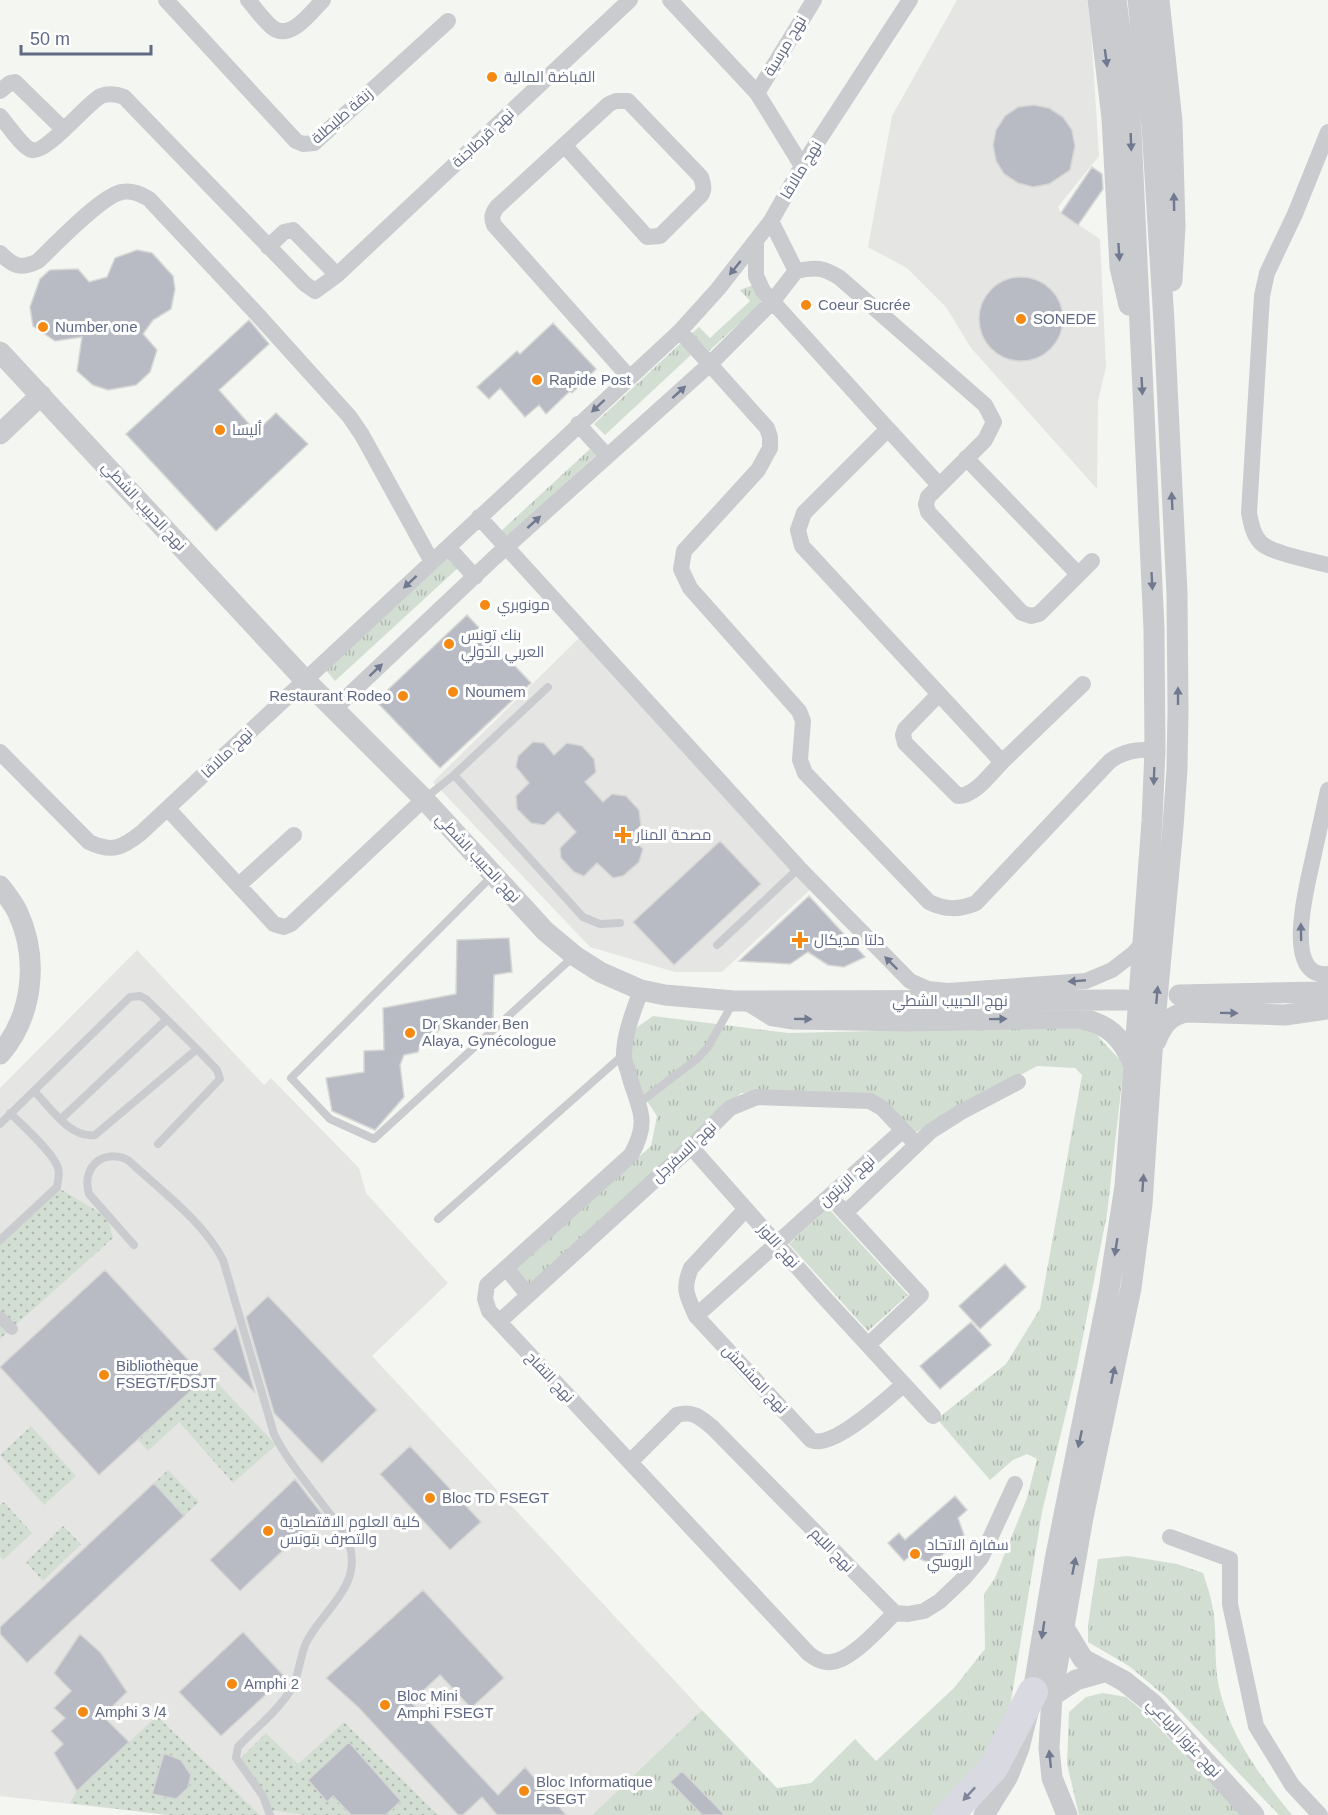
<svg xmlns="http://www.w3.org/2000/svg" width="1328" height="1815" font-family="Helvetica,Cairo,sans-serif">
  <defs>
    <pattern id="grass-tufts" width="24" height="20" patternUnits="userSpaceOnUse" patternTransform="scale(1.5)"><rect width="24" height="20" fill="#d3ded2"/><path d="M3 7l-1-3M5 7V3M7 7l1-3M15 17l-1-3M17 17v-4M19 17l1-3" fill="none" stroke="#afb8b0"/></pattern>
    <pattern id="park-dots" width="8" height="8" patternUnits="userSpaceOnUse" patternTransform="scale(1.5)"><rect width="8" height="8" fill="#d3ded2"/><path d="M2 2h.1M6 6h.1" fill="none" stroke="#afb8b0" stroke-width="1.8" stroke-linecap="round"/></pattern>
  </defs>
  <rect width="100%" height="100%" fill="#f4f6f1"/>
  <!-- built -->
  <path fill="#e5e6e4" d="M957 0H1087L1091 30 1099 156 1058 207 1061 213 1100 239 1106 367 1098 401 1097 489 971 348 946 307 907 268 868 247 892 116Z
    M579 638 812 888 722 972H675L590 947 433 782Z
    M137 950 264 1085 271 1078 359 1168 366 1193 448 1283 372 1356 702 1710 592 1815H169L0 1796V1088Z"/>
  <!-- grass -->
  <path fill="url(#grass-tufts)" d="M753 285 764 297 759 305 709 351 692 333 699 327 710 338 750 301 740 290Z
    M682 342 692 354 605 435 594 424Z
    M590 449 596 455 507 537 501 531Z
    M448 557 458 568 335 681 325 669Z
    M653 1016 789 1033 1088 1026 1124 1064 1107 1214 1077 1367 1042 1512 1009 1713 988 1754 945 1804 933 1815H592L702 1710 777 1788 811 1783 855 1739 876 1761 954 1688 985 1649 984 1594 995 1578 1027 1498 1037 1459 1027 1454 1013 1460 990 1480 937 1419 1006 1364 1040 1309 1082 1075 1075 1068 1037 1066 913 1134 875 1095 741 1093 530 1287 515 1268 651 1146 657 1116 639 1089 629 1053 636 1028Z
    M828 1208 908 1295 868 1331 789 1244Z
    M1128 1556 1177 1564 1203 1573C1206 1583 1210 1593 1212 1604 1218 1631 1213 1660 1219 1687 1230 1737 1261 1777 1292 1815H1279L1166 1697 1129 1666 1088 1642V1625L1098 1559Z
    M1103 1693 1126 1697 1144 1712 1242 1815H1079L1067 1764 1069 1712 1086 1697Z"/>
  <!-- park -->
  <path fill="url(#park-dots)" d="M57 1187 107 1217 113 1238 0 1339V1241Z
    M209 1374 276 1445 233 1483 179 1422 148 1451 138 1440Z
    M31 1426 76 1476 44 1505 0 1455Z
    M168 1470 199 1502 184 1516 154 1483Z
    M4 1502 32 1533 3 1560 0 1556V1505Z
    M63 1526 81 1544 43 1581 26 1562Z
    M157 1716 260 1815H168L70 1803 77 1791Z
    M344 1722 438 1815H304L271 1810 238 1761 266 1733 298 1764Z"/>
  <!-- building -->
  <path fill="#b8bbc3" stroke="#d6d7d4" stroke-width="1.5" d="M1034 105 1049 108 1063 117 1072 130 1075 146 1070 170 1049 184 1033 187 1018 183 1004 174 996 161 993 145 996 130 1005 116 1018 107Z
    M1092 167 1102 174 1103 189 1078 225 1061 213Z
    M137 250 152 253 173 276 175 289 171 309 153 320 143 334 157 350 150 372 136 385 108 390 93 385 77 371 82 337 55 341 33 326 30 307 40 279 50 270 78 269 89 282 107 277 115 258Z
    M979 319a42 42 0 1 1 84 0a42 42 0 1 1-84 0Z
    M249 320 269 344 219 390 256 432 276 413 308 444 216 531 126 434Z
    M553 323 596 369 572 393 570 391 546 414 539 405 525 417 500 388 489 399 477 387 517 351 520 354Z
    M467 615 531 683 440 768 376 701Z
    M533 742 544 743 554 755 567 743 582 746 594 759 596 772 585 782 603 802 612 794 626 796 639 810 641 826 630 836 643 849 639 862 623 876 613 878 597 863 584 876 574 872 561 858 560 848 576 832 558 812 544 825 531 823 517 809 516 796 529 783 516 767 518 756Z
    M720 841 761 884 674 965 633 922Z
    M809 896 865 957 844 967 828 965 808 952 790 964 739 961Z
    M509 938 512 972 494 975 493 1018 484 1020 486 1028 484 1030 441 1027 435 1035 422 1038 418 1052 404 1055 400 1065 404 1097 375 1130 332 1111 326 1078 364 1072V1051L384 1050 383 1008 456 994 457 940Z
    M1005 1264 1026 1287 980 1329 959 1306Z
    M105 1270 205 1378 99 1475 0 1367Z
    M268 1296 377 1410 322 1463 274 1413 246 1317Z
    M971 1322 991 1345 940 1389 920 1366Z
    M236 1327 255 1393 213 1349Z
    M410 1446 481 1522 450 1550 380 1474Z
    M295 1479 322 1514 240 1591 210 1560Z
    M154 1483 184 1516 27 1663 0 1634V1627Z
    M955 1496 967 1510 958 1518 964 1535 932 1564 911 1555 904 1561 888 1543 899 1533 905 1540Z
    M423 1590 504 1678 471 1708 440 1675 411 1702 498 1795 525 1767 566 1815H497L482 1797 463 1815H458L359 1708 326 1678Z
    M243 1632 285 1677 221 1736 179 1692Z
    M80 1634 101 1653 127 1692 103 1716 129 1742 77 1791 54 1753 63 1744 51 1731 65 1718 54 1708 71 1691 54 1673Z
    M349 1742 401 1801 386 1815H351L333 1796 327 1802 308 1780Z
    M164 1753 181 1760 191 1775 188 1788 176 1799 152 1794Z
    M682 1771 725 1815H702L670 1782Z"/>
  <g fill="none" stroke-linecap="round" stroke-linejoin="round">
    <!-- service -->
    <path stroke="#c9cbcf" stroke-width="8" d="M454 775 583 917 600 924 620 923
      M424 799 454 775 548 687
      M493 875 291 1078 330 1119 374 1139 574 956
      M717 945 799 868
      M34 1091C50 1107 70 1139 95 1135L197 1049 217 1070 220 1079 158 1144
      M638 1104 698 1058 708 1047 734 1001
      M61 1119 166 1020
      M0 1124 130 997 140 996 146 999 197 1049
      M438 1219 623 1055
      M0 1240 57 1187C58 1181 60 1174 58 1168 54 1153 22 1125 10 1113
      M134 1245 89 1194C81 1167 103 1148 128 1160 160 1190 203 1221 223 1260L274 1434C287 1461 309 1485 326 1509 335 1520 344 1530 349 1543 363 1587 323 1609 306 1643 299 1659 299 1680 288 1694 275 1714 254 1729 238 1747L236 1758 263 1796 270 1815"/>
    <!-- pedestrian -->
    <path stroke="#c9cbcf" stroke-width="12" d="M0 1317 12 1329"/>
    <!-- minor -->
    <path stroke="#c9cbcf" stroke-width="16" d="M166 0 296 141 303 144 314 143 448 21
      M248 0C256 9 264 21 273 28 291 41 312 11 323 0
      M670 0 757 93 802 166
      M0 91 10 83 15 82 64 130
      M757 93 814 0
      M0 116C7 124 23 148 32 150 46 154 87 103 101 96 109 93 116 94 124 97L305 284 315 291 337 275 630 0
      M1328 132 1295 214 1267 273 1262 296 1249 513C1251 523 1253 535 1261 543 1271 553 1313 561 1328 565
      M564 145 647 237 660 236 701 195C705 189 703 184 701 177L628 101H616L609 104 497 207C492 214 491 217 494 225L629 377
      M771 221 796 271
      M756 242V276L763 291 888 429 804 513 798 530 802 546 1002 762 1083 684
      M268 247 284 232 293 230 337 275
      M0 253C13 266 21 270 38 261 55 245 102 195 122 192 132 190 140 194 149 199L256 313 349 416 362 435 432 562
      M796 271C816 267 823 267 840 278L985 405 994 422 985 440 928 497 926 504 928 512 1022 613 1031 616 1039 614 1092 561
      M680 331 767 428 770 437V448L758 470 684 551 681 569 690 588 799 711 803 721 800 760 805 773 929 902C945 910 959 910 976 903L1110 761C1124 751 1137 749 1155 750
      M578 424 607 456
      M888 429 939 485
      M966 458 1078 574
      M479 517 799 868 910 981 928 989 948 991 1086 981 1112 970 1134 953 1143 942
      M448 547 475 577
      M938 695 905 729 903 735 905 743 958 796C975 796 990 774 1002 762
      M333 710 494 558 710 364 772 302 796 271
      M0 752 89 842C112 853 122 848 141 833L680 331 718 289 771 221 802 166 910 0
      M1328 790C1323 813 1318 835 1313 858 1308 882 1281 979 1328 974
      M168 809 274 924 284 927 291 924 424 799
      M239 885 294 835
      M641 990C634 1010 625 1031 624 1053 623 1058 626 1065 628 1071 637 1108 652 1117 631 1155L487 1285 485 1299 489 1311 809 1654C816 1659 822 1663 831 1662 852 1660 879 1628 895 1613
      M691 1147 821 1294 933 1416
      M839 1206 921 1295 868 1345
      M745 1210 691 1268C682 1289 687 1296 696 1316L811 1440C833 1450 886 1399 903 1385
      M845 1213 931 1131 961 1112 1018 1082
      M506 1268 528 1295
      M696 1316 903 1130
      M499 1322 691 1147 730 1108 757 1097 870 1101 882 1108 916 1144
      M630 1462 677 1415C693 1410 701 1418 713 1428L895 1613 908 1614 924 1611 940 1601 963 1579 981 1558 1015 1484
      M1170 1537 1230 1559V1604L1256 1726 1292 1785 1320 1815"/>
    <!-- tertiary -->
    <path stroke="#c9cbcf" stroke-width="21" d="M1098 0 1112 118 1120 267 1129 305
      M1159 0 1172 121 1175 226 1172 281
      M0 352 304 679 424 799 545 931 575 956 600 972 641 990 665 995 734 1001 1126 1000
      M0 434 41 395
      M0 886C6 894 14 904 18 913 39 959 33 1016 0 1054
      M1179 995 1318 992 1328 989
      M749 1001 773 1016 792 1019 908 1021 1079 1018C1108 1024 1121 1036 1133 1063
      M1156 1041C1162 1025 1170 1015 1187 1012L1285 1015 1328 1009
      M1063 1626 1083 1659 1124 1681 1153 1704 1254 1815
      M1052 1696 1076 1680 1104 1672
      M984 1815 1008 1776 1019 1748 1033 1692 1055 1560 1109 1290 1125 1186 1152 821 1155 750 1154 629 1131 131 1126 72 1116 0
      M1067 1815 1052 1778 1049 1748 1052 1696 1083 1517 1131 1288 1142 1204 1152 1053 1173 827 1177 769 1178 710 1177 593 1164 322 1152 126 1138 0"/>
    <!-- motorway -->
    <path stroke="#d9dae1" stroke-width="30" d="M949 1815 993 1768 1033 1692"/>
  </g>
  <!-- one-way arrows -->
  <defs><path id="oneway-solid" d="M-6-.8H1V-3.2L6.5 0L1 3.2V.8H-6Z" transform="scale(1.5)"/></defs>
  <g fill="#717990">
    <use href="#oneway-solid" transform="translate(1106 58) rotate(82)"/>
    <use href="#oneway-solid" transform="translate(1131 142) rotate(88)"/>
    <use href="#oneway-solid" transform="translate(1174 202) rotate(-91)"/>
    <use href="#oneway-solid" transform="translate(1119 252) rotate(86)"/>
    <use href="#oneway-solid" transform="translate(735 268) rotate(129)"/>
    <use href="#oneway-solid" transform="translate(1142 386) rotate(87)"/>
    <use href="#oneway-solid" transform="translate(679 392) rotate(-42)"/>
    <use href="#oneway-solid" transform="translate(598 406) rotate(137)"/>
    <use href="#oneway-solid" transform="translate(1172 501) rotate(-93)"/>
    <use href="#oneway-solid" transform="translate(534 522) rotate(-42)"/>
    <use href="#oneway-solid" transform="translate(1152 581) rotate(87)"/>
    <use href="#oneway-solid" transform="translate(410 582) rotate(137)"/>
    <use href="#oneway-solid" transform="translate(376 670) rotate(-43)"/>
    <use href="#oneway-solid" transform="translate(1178 696) rotate(-90)"/>
    <use href="#oneway-solid" transform="translate(1154 776) rotate(92)"/>
    <use href="#oneway-solid" transform="translate(1301 932) rotate(-91)"/>
    <use href="#oneway-solid" transform="translate(891 963) rotate(-135)"/>
    <use href="#oneway-solid" transform="translate(1077 981) rotate(175)"/>
    <use href="#oneway-solid" transform="translate(1157 995) rotate(-85)"/>
    <use href="#oneway-solid" transform="translate(1229 1013) rotate(1)"/>
    <use href="#oneway-solid" transform="translate(803 1019) rotate(1)"/>
    <use href="#oneway-solid" transform="translate(998 1019) rotate(-1)"/>
    <use href="#oneway-solid" transform="translate(1143 1183) rotate(-86)"/>
    <use href="#oneway-solid" transform="translate(1116 1247) rotate(99)"/>
    <use href="#oneway-solid" transform="translate(1113 1375) rotate(-78)"/>
    <use href="#oneway-solid" transform="translate(1080 1439) rotate(102)"/>
    <use href="#oneway-solid" transform="translate(1074 1566) rotate(-79)"/>
    <use href="#oneway-solid" transform="translate(1043 1630) rotate(99)"/>
    <use href="#oneway-solid" transform="translate(1050 1759) rotate(-96)"/>
  </g>
  <use fill="#7f869c" href="#oneway-solid" transform="translate(969 1794) rotate(133)"/>
  <!-- markers -->
  <g fill="#f58912" stroke="#fff" stroke-width="2">
    <circle cx="492" cy="77" r="6"/>
    <circle cx="806" cy="305" r="6"/>
    <circle cx="1021" cy="319" r="6"/>
    <circle cx="43" cy="327" r="6"/>
    <circle cx="537" cy="380" r="6"/>
    <circle cx="220" cy="430" r="6"/>
    <circle cx="485" cy="605" r="6"/>
    <circle cx="449" cy="644" r="6"/>
    <circle cx="453" cy="692" r="6"/>
    <circle cx="403" cy="696" r="6"/>
    <path d="M620 826h6v6h6v6h-6v6h-6v-6h-6v-6h6z"/>
    <path d="M797 931h6v6h6v6h-6v6h-6v-6h-6v-6h6z"/>
    <circle cx="410" cy="1033" r="6"/>
    <circle cx="104" cy="1375" r="6"/>
    <circle cx="430" cy="1498" r="6"/>
    <circle cx="268" cy="1531" r="6"/>
    <circle cx="915" cy="1554" r="6"/>
    <circle cx="232" cy="1684" r="6"/>
    <circle cx="385" cy="1705" r="6"/>
    <circle cx="83" cy="1712" r="6"/>
    <circle cx="524" cy="1791" r="6"/>
  </g>
  <g text-anchor="middle" stroke-width="6" stroke-linejoin="round" paint-order="stroke">
    <!-- street labels -->
    <g font-size="15" fill="#616a85" stroke="#fff">
      <text transform="translate(785 46) rotate(-59)" y="5">نهج مرسية</text>
      <text transform="translate(342 116) rotate(-41)" y="5">زنقة طليطلة</text>
      <text transform="translate(483 138) rotate(-43)" y="5">نهج قرطاجنة</text>
      <text transform="translate(801 170) rotate(-59)" y="5">نهج مالاقا</text>
      <text transform="translate(144 506) rotate(47)" y="5">نهج الحبيب الشطي</text>
      <text transform="translate(227 753) rotate(-44)" y="5">نهج مالاقا</text>
      <text transform="translate(478 858) rotate(47)" y="5">نهج الحبيب الشطي</text>
      <text x="950" y="1006">نهج الحبيب الشطي</text>
      <text transform="translate(684 1152) rotate(-43)" y="5">نهج السفرجل</text>
      <text transform="translate(847 1181) rotate(-42)" y="5">نهج الزيتون</text>
      <text transform="translate(779 1246) rotate(48)" y="5">نهج اللوز</text>
      <text transform="translate(550 1377) rotate(47)" y="5">نهج التفاح</text>
      <text transform="translate(755 1379) rotate(47)" y="5">نهج المشمش</text>
      <text transform="translate(832 1550) rotate(46)" y="5">نهج الليم</text>
      <text transform="translate(1184 1738) rotate(47)" y="5">نهج عزوز الرباعي</text>
    </g>
    <!-- poi labels -->
    <g font-size="15" fill="#616a85" stroke="#fff" text-anchor="start">
      <text x="504" y="82">القباضة المالية</text>
      <text x="818" y="310">Coeur Sucrée</text>
      <text x="1033" y="324">SONEDE</text>
      <text x="55" y="332">Number one</text>
      <text x="549" y="385">Rapide Post</text>
      <text x="232" y="435">أليسا</text>
      <text x="497" y="610">مونوبري</text>
      <text x="461" y="640">بنك تونس<tspan x="461" dy="17">العربي الدولي</tspan></text>
      <text x="465" y="697">Noumem</text>
      <text x="391" y="701" text-anchor="end">Restaurant Rodeo</text>
      <text x="636" y="840">مصحة المنار</text>
      <text x="814" y="945">دلتا مديكال</text>
      <text x="422" y="1029">Dr Skander Ben<tspan x="422" dy="17">Alaya, Gynécologue</tspan></text>
      <text x="116" y="1371">Bibliothèque<tspan x="116" dy="17">FSEGT/FDSJT</tspan></text>
      <text x="442" y="1503">Bloc TD FSEGT</text>
      <text x="280" y="1527">كلية العلوم الاقتصادية<tspan x="280" dy="17">والتصرف بتونس</tspan></text>
      <text x="927" y="1550">سفارة الاتحاد<tspan x="927" dy="17">الروسي</tspan></text>
      <text x="244" y="1689">Amphi 2</text>
      <text x="397" y="1701">Bloc Mini<tspan x="397" dy="17">Amphi FSEGT</tspan></text>
      <text x="95" y="1717">Amphi 3 /4</text>
      <text x="536" y="1787">Bloc Informatique<tspan x="536" dy="17">FSEGT</tspan></text>
    </g>
  </g>
  <!-- scale -->
  <path d="M21 45v9h130v-9" fill="none" stroke="#616a85" stroke-width="3"/>
  <text x="30" y="45" font-size="18" fill="#616a85" stroke="#ffffff" stroke-width="4.5" paint-order="stroke">50 m</text>
</svg>
